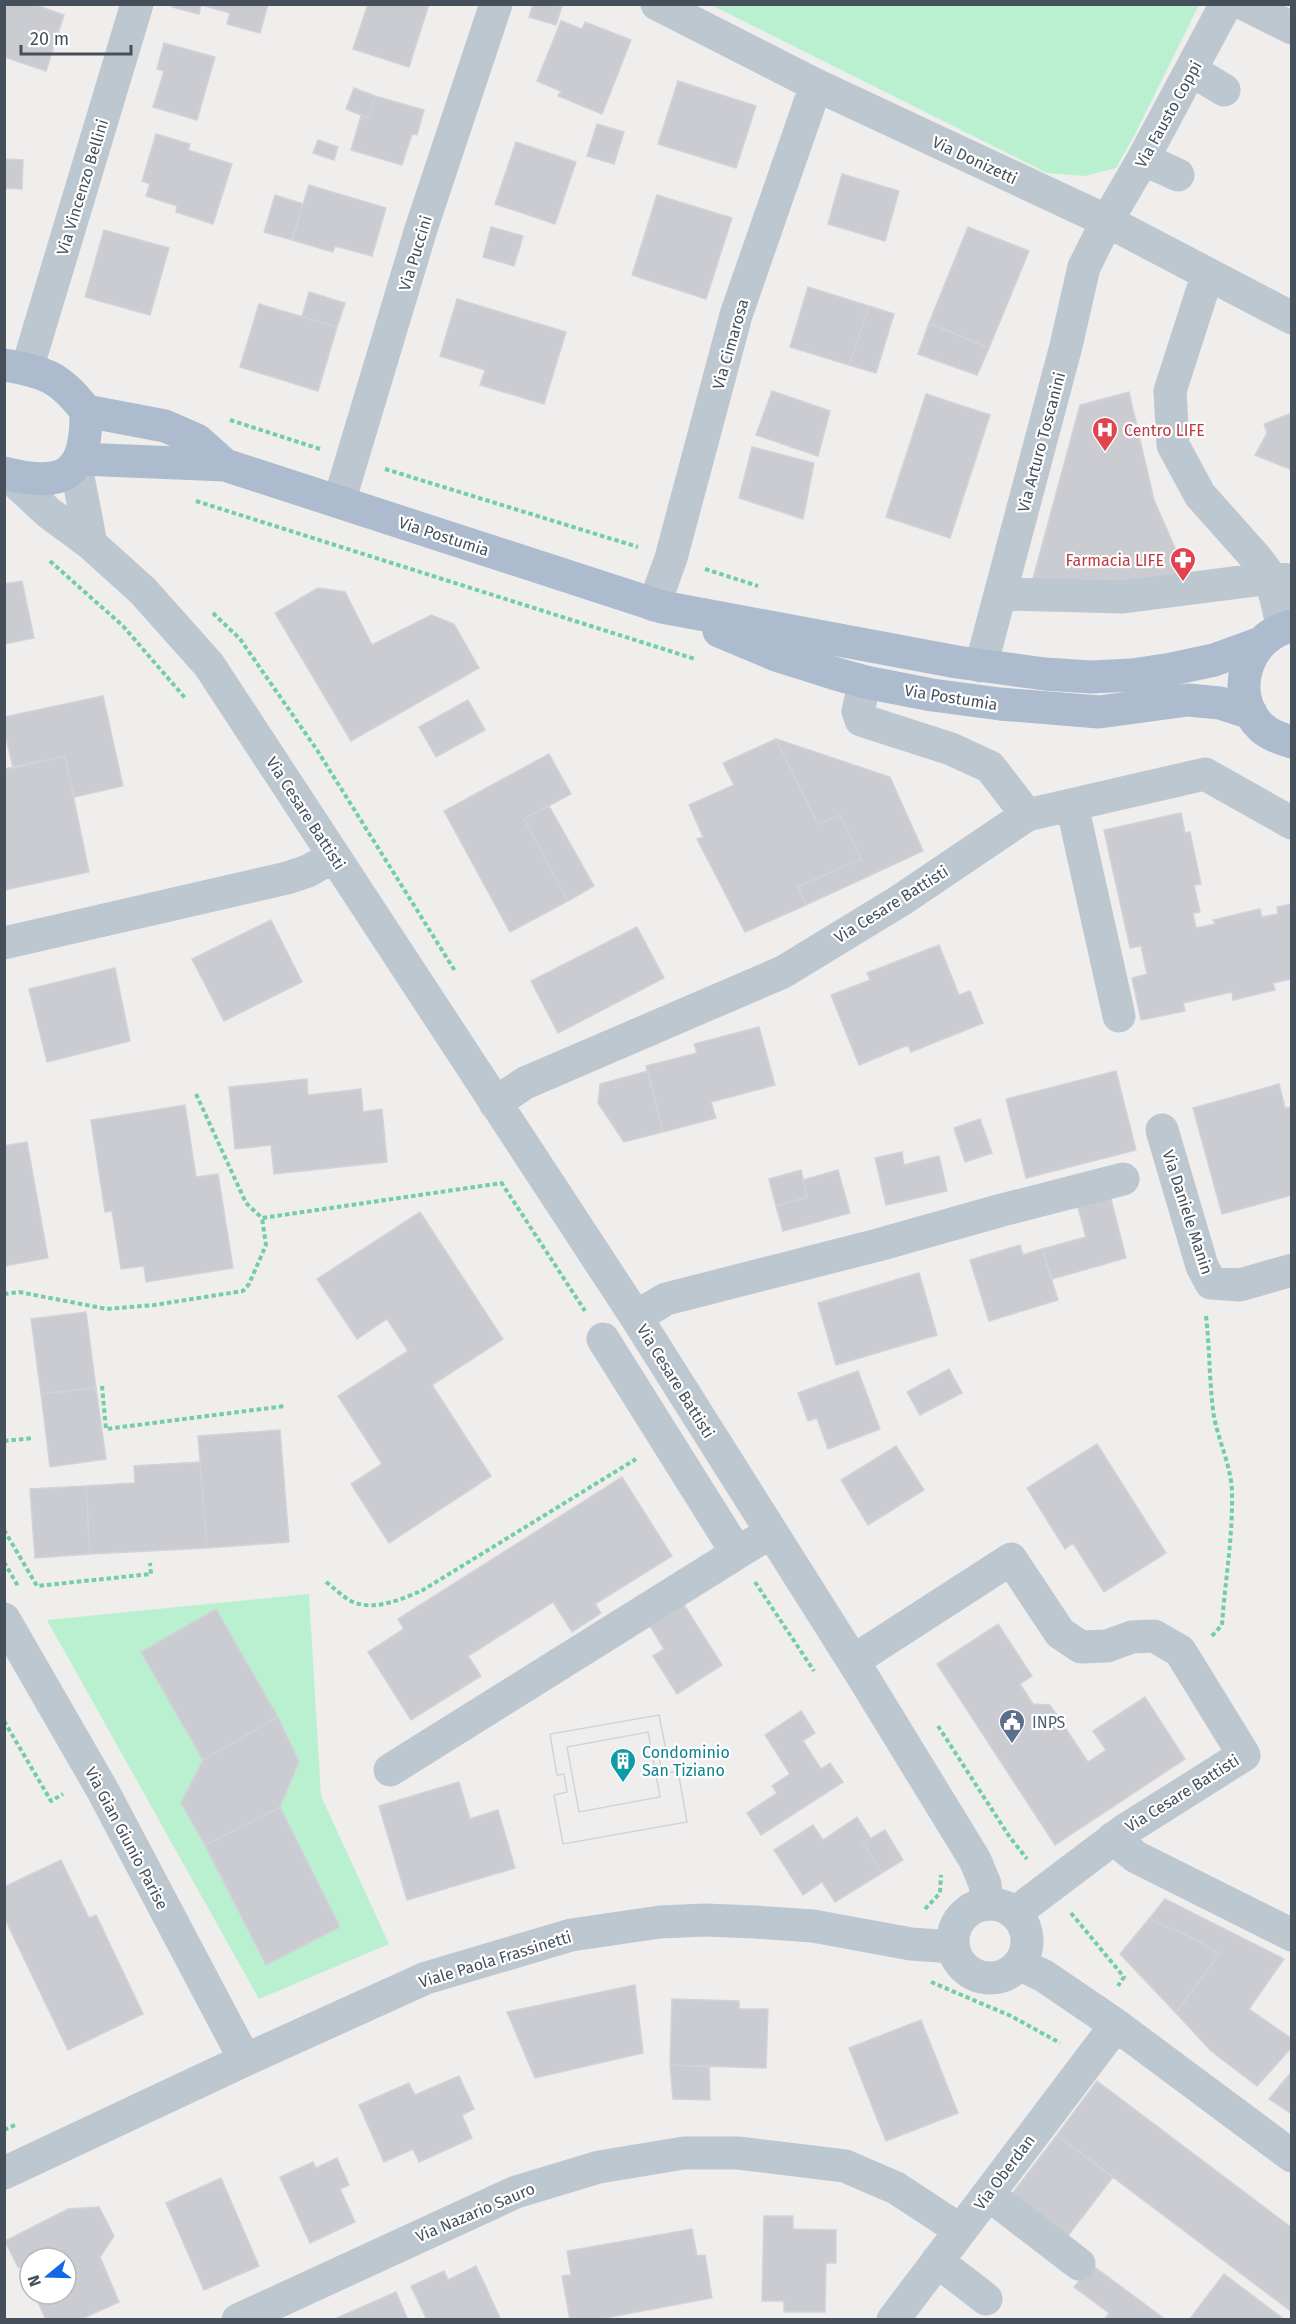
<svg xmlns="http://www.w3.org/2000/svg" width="1296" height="2324" font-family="'Fira Sans',sans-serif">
  <rect width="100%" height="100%" fill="#f0eded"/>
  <!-- green -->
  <path fill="#b9f0d0" d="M711 5H1199L1134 136 1116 168 1085 176 1047 173Z
    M309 1594 321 1796 389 1944 259 1999 47 1620Z"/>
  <!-- building -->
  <path fill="#caccd2" stroke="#d1d3d9" stroke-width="1.5" fill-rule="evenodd" d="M7 4H33L64 15 46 71 4 57V13Z
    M172 4H268L260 33 227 24 230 13 201 5 199 14 172 7Z
    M368 4H429L409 67 353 49Z
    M533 4 562 6 556 25 529 17Z
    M561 21 582 29 585 22 631 40 602 114 558 96 561 91 537 81Z
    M164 43 215 57 197 120 153 107 164 71 157 69Z
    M678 81 756 106 736 168 658 144Z
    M354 88 375 96 369 118 346 109Z
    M375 96 424 110 417 135 412 134 402 165 351 150 361 116 369 118Z
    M597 124 624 132 614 164 587 156Z
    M156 134 190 144 188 150 232 164 213 224 176 212 177 206 146 196 150 184 142 181Z
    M318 140 338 147 334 160 313 153Z
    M516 142 576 162 555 224 495 204Z
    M4 159 23 160 22 189 4 188Z
    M842 174 899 191 885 241 828 224Z
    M309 185 386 208 372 256 335 246 333 252 292 240Z
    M275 195 303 204 292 240 264 232Z
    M657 195 732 218 706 299 632 275Z
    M491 227 523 236 514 266 483 257Z
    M968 227 1029 251 989 348 929 323Z
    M104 230 169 248 150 315 85 297Z
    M808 287 869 306 849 365 790 347Z
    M309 292 345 303 337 327 302 317Z
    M457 299 566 332 544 404 480 385 485 370 440 356Z
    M259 304 337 327 318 391 240 367Z
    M869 306 894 314 876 373 849 365Z
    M929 323 989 348 977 375 918 354Z
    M772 391 830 411 818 456 756 435Z
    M1129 392 1154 500 1190 582 1031 586 1080 405Z
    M926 394 990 415 950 538 886 517Z
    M1292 413V470L1255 455 1267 433 1264 424Z
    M752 447 814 463 803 519 739 498Z
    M22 581 34 638 4 644V584Z
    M318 588 345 592 372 645 431 615 454 624 479 668 351 741 275 613Z
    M103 696 123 786 74 797 65 756 13 768 4 729V717Z
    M468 700 485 730 436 757 419 727Z
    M776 739 818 824 840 815 861 859 798 887 806 905 745 932 697 839 703 837 689 805 734 785 723 763Z
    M776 739 890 777 923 851 806 905 798 887 861 859 840 815 818 824Z
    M549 754 571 794 524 819 568 901 510 932 444 811Z
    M65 756 89 872 4 890V769Z
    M549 806 594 886 568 901 524 819Z
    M1181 813 1185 833 1190 832 1201 884 1194 885 1200 912 1193 913 1196 928 1215 924 1213 920 1260 909 1262 917 1278 914 1277 907 1292 904V979L1273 983 1275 990 1233 1000 1232 992 1183 1003 1185 1011 1141 1020 1132 978 1147 974 1141 946 1130 948 1104 830Z
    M271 920 302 982 224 1021 192 959Z
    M637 927 664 978 558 1033 531 981Z
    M939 945 959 995 970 991 983 1023 911 1052 908 1045 859 1065 831 995 870 980 867 973Z
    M115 968 130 1041 47 1062 29 989Z
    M759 1027 775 1085 711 1102 716 1118 663 1132 646 1066 697 1053 694 1044Z
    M648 1071 663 1132 624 1142 598 1103 600 1084Z
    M1116 1071 1136 1150 1026 1178 1006 1099Z
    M307 1079 308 1095 361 1089 363 1112 382 1109 387 1162 274 1174 271 1145 235 1149 229 1087Z
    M1279 1084 1285 1108 1292 1107V1195L1222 1214 1193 1108Z
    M185 1105 196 1177 218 1174 233 1268 146 1282 144 1266 121 1269 112 1211 105 1212 91 1120Z
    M980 1119 992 1153 965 1162 954 1128Z
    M27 1142 48 1258 4 1266V1146Z
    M902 1152 904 1165 939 1156 947 1191 886 1205 875 1158Z
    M801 1170 807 1197 776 1206 769 1179Z
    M838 1170 850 1213 783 1231 776 1206 807 1197 803 1180Z
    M1110 1195 1126 1258 1052 1279 1042 1249 1086 1237 1077 1204Z
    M420 1212 503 1339 432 1385 491 1476 389 1543 351 1484 382 1464 338 1396 408 1351 387 1319 357 1339 317 1279Z
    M1020 1245 1023 1255 1042 1249 1058 1300 989 1321 970 1260Z
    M919 1273 937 1335 836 1365 818 1303Z
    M86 1312 96 1388 41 1394 31 1319Z
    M949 1369 962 1393 920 1415 907 1392Z
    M858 1371 880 1429 828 1449 817 1418 808 1421 798 1393Z
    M96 1388 106 1459 50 1467 41 1394Z
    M280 1430 289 1542 207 1548 198 1436Z
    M1097 1444 1166 1553 1104 1592 1073 1543 1065 1549 1027 1488Z
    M896 1446 924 1490 868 1525 841 1480Z
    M200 1462 207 1548 90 1554 86 1486 135 1483 134 1466Z
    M622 1477 672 1556 595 1604 601 1613 572 1632 553 1602 468 1656 481 1676 411 1720 368 1652 404 1629 398 1619Z
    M86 1486 90 1554 35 1558 30 1489Z
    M684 1605 722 1665 677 1694 653 1656 664 1649 650 1626Z
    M216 1609 278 1717 203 1760 141 1652Z
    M998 1624 1032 1676 1020 1684 1033 1704 1050 1705 1088 1762 1106 1750 1093 1731 1145 1697 1185 1759 1055 1845 937 1664Z
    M801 1711 815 1733 803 1741 821 1769 830 1763 843 1782 761 1835 747 1813 777 1793 772 1786 790 1774 765 1735Z
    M659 1715 667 1755 659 1757 662 1774 678 1771 687 1822 563 1844 554 1795 567 1792 564 1774 557 1775 550 1734ZM648 1732 660 1797 579 1812 567 1747Z
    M659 1715 667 1755 659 1757 662 1774 678 1771 687 1822 563 1844 554 1795 567 1792 564 1774 557 1775 550 1734Z
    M278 1717 299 1762 280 1807 205 1845 181 1803 203 1760Z
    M648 1732 660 1797 579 1812 567 1747Z
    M459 1782 470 1819 498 1810 515 1868 407 1900 379 1806Z
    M280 1807 340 1927 266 1965 205 1845Z
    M857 1817 871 1839 863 1843 882 1873 835 1902 822 1882 803 1895 774 1850 813 1825 823 1840Z
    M885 1830 903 1860 882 1873 863 1843Z
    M61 1860 89 1918 96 1915 143 2014 68 2050 4 1917V1887Z
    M1165 1899 1284 1959 1249 2009 1292 2039V2047L1257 2086 1211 2051 1176 2013 1219 1954 1193 1938 1149 1919Z
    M1149 1919 1193 1938 1219 1954 1176 2013 1120 1954Z
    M635 1985 643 2053 535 2078 507 2012Z
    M672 1999 739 2001V2009H768L766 2068 670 2065Z
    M921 2020 958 2113 886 2141 849 2048Z
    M670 2065 709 2067 710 2100 673 2099Z
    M1292 2071V2114L1269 2099Z
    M459 2076 474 2109 462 2115 472 2138 419 2162 413 2149 384 2162 359 2105 409 2083 415 2095Z
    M1097 2081 1292 2228V2312L1057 2135Z
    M1057 2135 1113 2177 1067 2237 1011 2195Z
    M337 2158 349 2185 340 2189 355 2222 310 2243 280 2177 313 2162 316 2168Z
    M221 2178 259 2266 204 2290 166 2203Z
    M99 2207 114 2236 100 2257 119 2302 79 2320H46L36 2298 40 2294H66V2258H30V2268L18 2267 5 2241 68 2209Z
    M764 2216H793V2229L836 2230V2263H826L825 2312H784V2301H762Z
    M692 2229 697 2256 705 2255 712 2298 594 2320H570L562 2276 571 2275 567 2251Z
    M1092 2265 1166 2320H1104L1109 2313 1074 2287Z
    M476 2266 501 2320H427L411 2286 444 2271 448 2280Z
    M1224 2274 1285 2320H1189Z
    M396 2292 408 2320H332Z"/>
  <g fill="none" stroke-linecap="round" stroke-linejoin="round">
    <!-- path -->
    <path stroke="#70cfa3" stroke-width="4" stroke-dasharray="4.5 3" stroke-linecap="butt" d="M230 420 320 449
      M385 469 638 547
      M196 501 695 659
      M50 561 123 626 186 699
      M705 569 758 586
      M213 613 240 639 317 750 455 971
      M196 1094 246 1203 262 1218 502 1183
      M501 1182 585 1311
      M4 1294 19 1292 107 1309 154 1305 243 1291 249 1284 266 1245 262 1218
      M1206 1316C1210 1350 1209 1383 1214 1417 1219 1442 1231 1466 1232 1492 1233 1537 1225 1581 1222 1625L1211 1637
      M102 1386 106 1429 285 1406
      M4 1441 33 1438
      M4 1530 37 1586 151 1574 150 1563
      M4 1562 18 1586
      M326 1582C334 1588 341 1595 349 1600 372 1613 402 1599 423 1590L636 1459
      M755 1582 814 1671
      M4 1721 51 1801 63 1794
      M938 1726 1009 1836 1027 1859
      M925 1909 940 1893 941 1875
      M1071 1913 1124 1977 1118 1986
      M931 1982 1011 2016 1060 2043
      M4 2130 15 2125"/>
    <!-- minor -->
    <path stroke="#bdc7d0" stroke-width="33" d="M657 4 816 85 1107 221 1292 318
      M1244 4 1292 28
      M1191 70 1224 90
      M1143 159 1178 175
      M1207 276 1170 391 1173 445 1200 495 1257 559 1271 578 1283 628
      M27 369 137 4
      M76 466 91 544
      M7 474 49 513 91 544 143 591 209 665 636 1317 863 1677 975 1860 985 1884 987 1904
      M339 502 421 229 496 4
      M1001 594 1123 597 1271 578 1289 580
      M654 605 671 558 736 315 816 85
      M981 666 1066 346 1084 267 1107 221 1143 159 1226 4
      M865 682 858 711 861 720 951 749 990 767 1027 815
      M1072 805 1119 1016
      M4 943 287 878 308 871 334 856
      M495 1103 525 1083 783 972 901 900 1027 815 1205 774 1292 823
      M1162 1130 1202 1266 1211 1283 1240 1285 1292 1270
      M636 1317 666 1299 878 1245 1002 1210 1123 1179
      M603 1339 737 1553 755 1542
      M4 1619 103 1791 245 2060
      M853 1661 1011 1559 1060 1633 1081 1647 1107 1646 1132 1637 1154 1636 1180 1651 1244 1755 1125 1830 1015 1913
      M390 1770 737 1553
      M1113 1838 1136 1857 1292 1935
      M953 1941a37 37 0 1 1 74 0a37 37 0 1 1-74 0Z
      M1019 1964 1044 1976 1116 2025 1292 2156
      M4 2173 245 2060 426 1978 571 1935 660 1922 705 1920 755 1922 813 1926 911 1944 953 1947
      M988 2194 1079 2264
      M937 2261 986 2299
      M238 2320 516 2192 599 2167 684 2153H738L845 2166 896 2188 960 2230
      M893 2320 1116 2025"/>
    <!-- major -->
    <path stroke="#acbcce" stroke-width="33" d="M4 365C46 372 60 377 86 411 87 476 64 488 4 473
      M86 411 165 426 197 440 225 465
      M81 459 225 465 662 607 957 662 1045 674 1091 677 1132 675 1172 669 1214 660 1258 644
      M1292 626C1246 635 1227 696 1262 728 1270 735 1281 739 1292 742
      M719 631 776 655 833 673 865 682 932 695 1000 704 1099 712 1188 700 1220 703 1251 713"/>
  </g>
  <!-- icons -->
  <defs>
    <symbol id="hospital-pin" viewBox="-11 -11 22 30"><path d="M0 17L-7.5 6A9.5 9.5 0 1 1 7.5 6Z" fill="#e0444e" stroke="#fff"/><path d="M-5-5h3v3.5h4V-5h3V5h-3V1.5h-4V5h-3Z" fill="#fff"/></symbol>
    <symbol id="pharmacy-pin" viewBox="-11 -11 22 30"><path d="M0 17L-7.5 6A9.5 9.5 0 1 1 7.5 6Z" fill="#e0444e" stroke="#fff"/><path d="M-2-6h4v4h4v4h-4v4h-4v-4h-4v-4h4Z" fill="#fff"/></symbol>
    <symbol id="civic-pin" viewBox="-11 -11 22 30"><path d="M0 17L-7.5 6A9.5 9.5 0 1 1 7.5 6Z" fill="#5c6f8a" stroke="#fff"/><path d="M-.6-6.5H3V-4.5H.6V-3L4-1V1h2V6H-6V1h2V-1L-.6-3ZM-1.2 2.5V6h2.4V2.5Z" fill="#fff"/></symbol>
    <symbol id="building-pin" viewBox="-11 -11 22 30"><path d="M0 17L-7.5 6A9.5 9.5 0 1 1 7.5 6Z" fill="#0f9aa8" stroke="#fff"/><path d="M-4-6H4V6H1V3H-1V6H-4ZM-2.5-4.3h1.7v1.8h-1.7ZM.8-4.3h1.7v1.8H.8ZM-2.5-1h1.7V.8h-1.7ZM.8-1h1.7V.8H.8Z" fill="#fff"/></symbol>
  </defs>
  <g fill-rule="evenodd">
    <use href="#hospital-pin" x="1090" y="415" width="30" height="40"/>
    <use href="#pharmacy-pin" x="1168" y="545" width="30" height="40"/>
    <use href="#civic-pin" x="997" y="1707" width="30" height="40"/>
    <use href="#building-pin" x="608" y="1746" width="30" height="40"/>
  </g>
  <g text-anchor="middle" stroke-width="4.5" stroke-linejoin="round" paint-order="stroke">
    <!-- street labels -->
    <g font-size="16" fill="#45505b" stroke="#fff">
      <text transform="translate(1168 114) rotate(-61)" y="6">Via Fausto Coppi</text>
      <text transform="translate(975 160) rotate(25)" y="6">Via Donizetti</text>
      <text transform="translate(82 187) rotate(-73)" y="6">Via Vincenzo Bellini</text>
      <text transform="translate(415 253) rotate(-73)" y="6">Via Puccini</text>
      <text transform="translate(730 344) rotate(-74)" y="6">Via Cimarosa</text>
      <text transform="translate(1041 442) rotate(-75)" y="6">Via Arturo Toscanini</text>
      <text transform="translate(444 536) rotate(18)" y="6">Via Postumia</text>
      <text transform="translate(951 697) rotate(9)" y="6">Via Postumia</text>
      <text transform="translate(306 813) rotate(57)" y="6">Via Cesare Battisti</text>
      <text transform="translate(891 904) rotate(-32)" y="6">Via Cesare Battisti</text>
      <text transform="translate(1188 1212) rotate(72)" y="6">Via Daniele Manin</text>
      <text transform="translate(676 1381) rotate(58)" y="6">Via Cesare Battisti</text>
      <text transform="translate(1182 1793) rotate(-32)" y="6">Via Cesare Battisti</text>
      <text transform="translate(127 1838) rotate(62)" y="6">Via Gian Giunio Parise</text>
      <text transform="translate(495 1959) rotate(-17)" y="6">Viale Paola Frassinetti</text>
      <text transform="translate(1004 2172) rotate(-53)" y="6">Via Oberdan</text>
      <text transform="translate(475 2212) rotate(-23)" y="6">Via Nazario Sauro</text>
    </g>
    <!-- health labels -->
    <g font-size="16" fill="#be3a42" stroke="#fff" text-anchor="start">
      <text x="1124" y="436">Centro LIFE</text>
      <text x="1164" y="566" text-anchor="end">Farmacia LIFE</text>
    </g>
    <!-- service labels -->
    <g font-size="16" fill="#4e5e75" stroke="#fff" text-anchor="start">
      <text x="1032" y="1728">INPS</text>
    </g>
    <!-- culture labels -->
    <g font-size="16" fill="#0d838f" stroke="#fff" text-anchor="start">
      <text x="642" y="1758">Condominio<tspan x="642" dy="18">San Tiziano</tspan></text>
    </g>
  </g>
  <!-- border -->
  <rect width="1296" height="2324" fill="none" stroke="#45505b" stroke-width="12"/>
  <!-- north arrow -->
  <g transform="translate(48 2276) rotate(251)"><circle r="28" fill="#ffffff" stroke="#b5b9bd" stroke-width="1.5"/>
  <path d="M0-4.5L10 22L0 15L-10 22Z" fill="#1369e5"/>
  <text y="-9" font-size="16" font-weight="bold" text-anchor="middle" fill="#45505b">N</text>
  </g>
  <!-- scale -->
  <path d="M21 45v9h110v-9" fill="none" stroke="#45505b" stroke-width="3"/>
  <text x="30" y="45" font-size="18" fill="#45505b" stroke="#ffffff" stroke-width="4.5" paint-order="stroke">20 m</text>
</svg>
